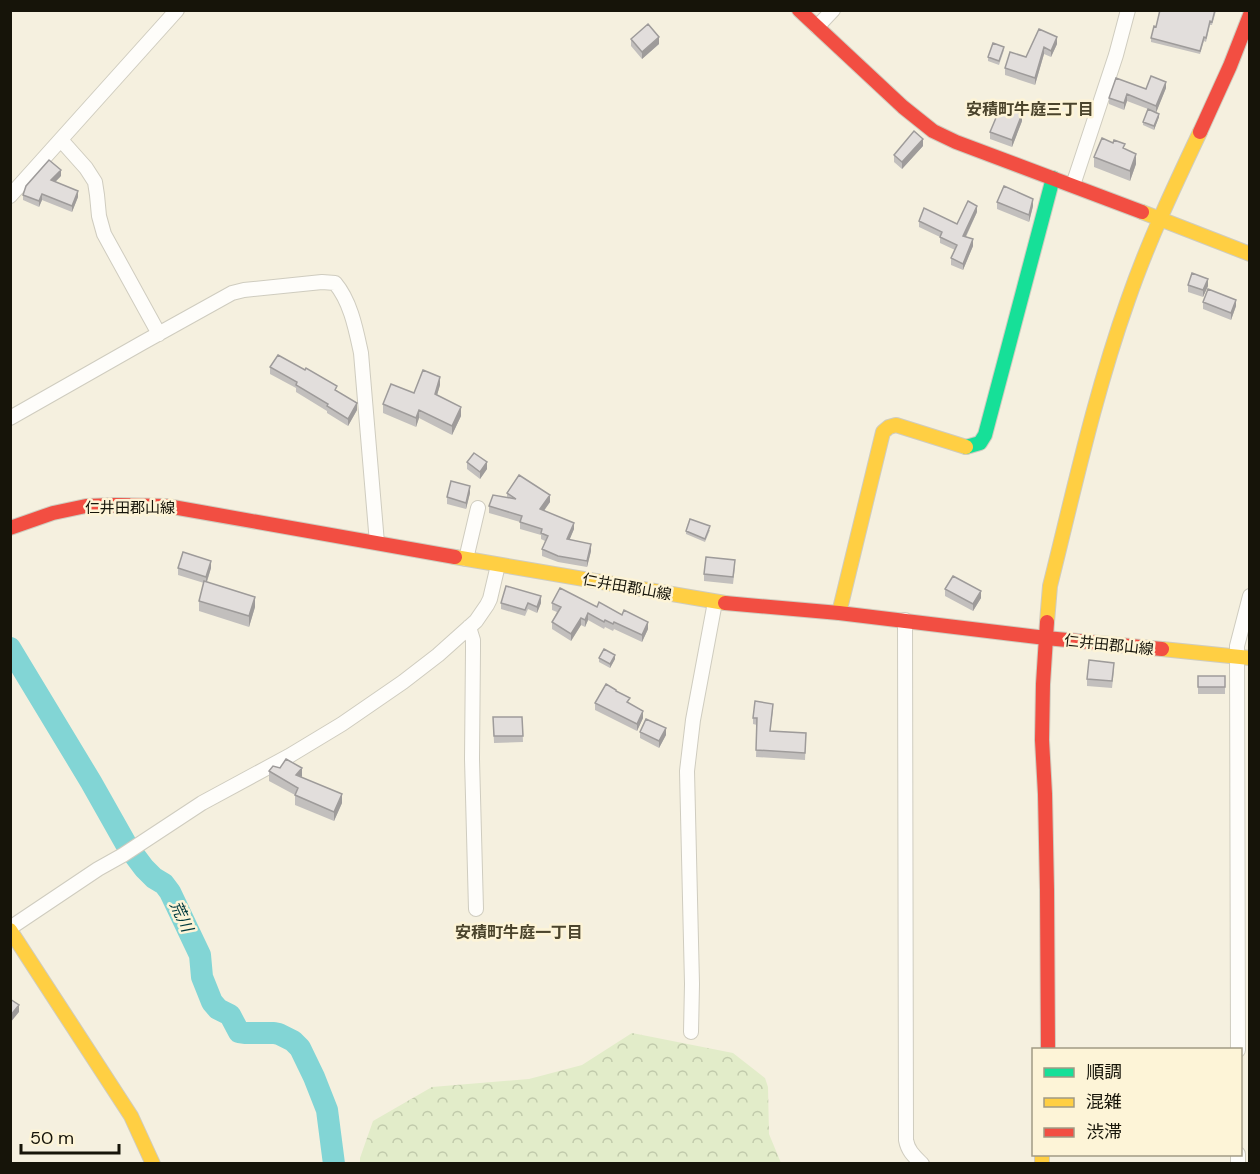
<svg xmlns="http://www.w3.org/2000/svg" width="1260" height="1174" font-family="'DM Sans','Noto Sans JP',sans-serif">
  <defs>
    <pattern id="forest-crowns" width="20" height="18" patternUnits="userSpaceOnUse" patternTransform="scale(1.5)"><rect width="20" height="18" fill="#e2ecc9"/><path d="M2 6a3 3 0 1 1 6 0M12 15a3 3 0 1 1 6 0" fill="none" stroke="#c1caab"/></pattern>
  </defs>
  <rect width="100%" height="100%" fill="#f5f0df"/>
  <!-- forest -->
  <path fill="url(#forest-crowns)" d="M632 1033 733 1053 765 1078 768 1087 769 1134 781 1163H360V1158L373 1121 432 1087 529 1079 582 1065Z"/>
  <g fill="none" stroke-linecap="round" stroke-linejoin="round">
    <!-- river -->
    <path stroke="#82d5d5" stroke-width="22" d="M10 648 91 782 126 844 144 868 154 878 164 884 170 892 200 955 202 977 212 1002 218 1009 230 1015 239 1032 246 1033H274L279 1034 293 1041 300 1048 314 1077 327 1110 334 1164"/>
    <defs>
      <path id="street" d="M817 27 833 10
        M61 140 86 168 95 182 97 195 99 216 104 234 159 334
        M1073 185 1116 55 1128 10
        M10 196 177 10
        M10 418 142 343 232 293 244 290 322 282 335 283C351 302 356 330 361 353L377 543
        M466 559 478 508
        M905 620 906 1140C908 1151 914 1156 922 1164
        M469 627 473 640V650L472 759 476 909
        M10 928 98 869 123 855 202 803 289 756 342 724 403 682 438 655 476 621 487 605 490 599 498 565
        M691 1032 692 984 687 771 693 720 715 602
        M1238 1050 1237 646 1250 596
        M1238 1164V1154"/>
      <path id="fast" d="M966 447 980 443 985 435 1053 178"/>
      <path id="slow" d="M1142 212 1250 254
        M455 557 725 603
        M839 613 883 432 889 427 896 425 966 447
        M1047 622 1050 586C1074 490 1095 393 1128 300 1148 242 1174 187 1200 132
        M1162 649 1250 658
        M10 930 131 1116 153 1164
        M1042 1154V1164"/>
      <path id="jam" d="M799 10 903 107 933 131 956 142 1142 212
        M1200 132 1230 66 1250 15
        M10 528 53 513 86 506 114 505 167 506 455 557
        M725 603 839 613 1046 638 1162 649
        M1047 622 1043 684 1042 740 1045 794 1047 890 1048 1050"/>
    </defs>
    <!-- street casing -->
    <use href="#street" stroke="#cfccbf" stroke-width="16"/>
    <!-- fast casing -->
    <use href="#fast" stroke="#cfccbf" stroke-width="16"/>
    <!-- slow casing -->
    <use href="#slow" stroke="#cfccbf" stroke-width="16"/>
    <!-- jam casing -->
    <use href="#jam" stroke="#cfccbf" stroke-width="16"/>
    <!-- street -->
    <use href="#street" stroke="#fefdfa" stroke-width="14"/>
    <!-- fast -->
    <use href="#fast" stroke="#16e098" stroke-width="14"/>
    <!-- slow -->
    <use href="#slow" stroke="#ffcf43" stroke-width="14"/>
    <!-- jam -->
    <use href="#jam" stroke="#f24e42" stroke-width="14"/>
  </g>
  <!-- wall -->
  <path fill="#c2bfbd" d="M1160 10H1218V12L1216 11 1212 25H1210L1206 42 1204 41 1200 54 1151 42V38L1156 27Z
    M1039 29 1057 44 1051 57 1044 54 1035 85 1005 75V68L1026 57Z
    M631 39 659 44 642 59 631 46Z
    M1004 50 999 65 988 61V57Z
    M1166 88 1156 112 1159 117 1154 130 1143 125V122L1148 109 1127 101 1124 110 1109 104V98L1146 89Z
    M1022 121 1012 147 990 139V132Z
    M923 146 902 169 894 162V155Z
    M1125 149 1136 164 1130 181 1094 167V157Z
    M61 176 55 182 78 197 72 212 42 200 39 207 23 200V195Z
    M997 202 1033 206 1029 222 997 209Z
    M977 212 966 237 973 246 963 270 951 265V258L955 250 940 243V237L919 227V221L957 224Z
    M1188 285 1208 286 1203 297 1188 292Z
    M1203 302 1236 306 1231 320 1203 309Z
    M270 367 337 391 357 410 348 426 327 413V411L296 392V388L270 374Z
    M440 385 437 395 461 416 452 435 419 418 416 427 383 413V404Z
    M467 462 487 469 480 479 467 469Z
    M470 493 466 509 447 504V497Z
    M507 493 550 502 544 511 574 529 569 540 591 551 587 567 558 562 542 556V549L545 541 541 539V535L520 529V522L489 513V506L507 498Z
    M710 530 705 542 686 534V531Z
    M735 567 733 584 704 581V574Z
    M178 568H211L207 582 255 607 249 627 199 611V601L204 583 178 575Z
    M945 589 981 598 973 611 945 596Z
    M501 603H541L537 613 528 609 525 616 501 609Z
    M552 603 597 607 648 629 642 642 614 629 613 631 605 627 604 629 588 620 585 627 581 625 571 641 552 629V622L557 612 552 610Z
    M599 658 615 659 610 668 599 662Z
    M1114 670 1112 688 1087 686V679Z
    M1198 676H1225V694H1198Z
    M616 691 643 718 637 731 595 710V703Z
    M773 710 770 731 806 733 805 760 756 757 757 725 753 724V718Z
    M493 717H522L523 742 494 743Z
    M640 732 666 735 659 748 640 738Z
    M269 771 302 778 342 803 334 821 295 805V795L269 781Z"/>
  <!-- shaded-wall -->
  <path fill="#9e9b9a" d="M659 37V44L642 59V52Z
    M1057 37V44L1051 57V51Z
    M1044 47V54L1035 85V78Z
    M1166 82V88L1156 113V106Z
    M1127 94V101L1124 110V103Z
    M1022 114V121L1012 147V140Z
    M1159 114V117L1154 130V126Z
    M923 139V146L902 169V162Z
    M1136 154V164L1130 181V171Z
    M61 170V176L51 186V180Z
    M78 191V197L72 212V206Z
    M42 194V200L39 207V201Z
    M1033 199V206L1029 222V215Z
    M977 206V212L963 242V236Z
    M973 239V246L963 270V264Z
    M1208 279V286L1203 297V290Z
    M1236 300V306L1231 320V313Z
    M440 377V385L435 402V394Z
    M357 403V410L348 426V419Z
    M461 407V416L452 435V426Z
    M419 410V418L416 427V418Z
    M487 462V469L480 479V472Z
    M470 486V493L466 509V503Z
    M550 495V502L540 516V509Z
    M574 523V529L567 546V539Z
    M591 544V551L587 567V561Z
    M211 561V568L206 584V577Z
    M981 591V598L973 611V604Z
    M541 596V603L537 613V607Z
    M255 597V607L249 627V616Z
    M588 613V620L585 627V620Z
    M581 618V625L571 641V634Z
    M648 622V629L642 642V635Z
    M615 655V659L610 668V664Z
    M643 711V718L637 731V724Z
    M666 728V735L659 748V741Z
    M302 768V777L296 775Z
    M342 794V803L334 821V812Z
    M19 1005V1012L10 1023V1016Z"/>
  <!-- building -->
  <path fill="#e2dedc" stroke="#9e9b9a" stroke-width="1.5" d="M1160 10H1215L1212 22 1210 21 1206 38 1204 37 1200 51 1151 38 1154 26 1156 27Z
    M648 24 659 37 642 52 631 39Z
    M1039 29 1057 37 1051 51 1044 47 1035 78 1005 68 1010 52 1026 57Z
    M993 43 1004 47 999 61 988 57Z
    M1151 76 1166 82 1156 106 1127 94 1124 103 1109 98 1116 78 1146 89Z
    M1001 106 1022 114 1012 140 990 132Z
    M1148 109 1159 114 1154 126 1143 122Z
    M914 131 923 139 902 162 894 155Z
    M1102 138 1113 143 1114 140 1125 144 1123 148 1136 154 1130 171 1094 157Z
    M49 160 61 170 51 180 78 191 72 206 42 194 39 201 23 195 26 186Z
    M1004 186 1033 199 1029 215 997 202Z
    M968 201 977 206 963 236 973 239 963 264 951 258 957 245 940 237 942 232 919 221 924 208 957 224Z
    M1192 273 1208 279 1203 290 1188 285Z
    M1208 289 1236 300 1231 313 1203 302Z
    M278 355 305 370 306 368 337 386 335 390 357 403 348 419 327 406 328 404 296 385 297 382 270 367Z
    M423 370 440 377 435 394 461 407 452 426 419 410 416 418 383 404 391 384 414 393Z
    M474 453 487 462 480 472 467 462Z
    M519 475 550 495 540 509 574 523 567 539 591 544 587 561 558 556 542 549 548 536 541 533 542 529 520 522 522 516 489 506 493 495 516 499 507 493Z
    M451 481 470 486 466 503 447 497Z
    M690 519 710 526 705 539 686 531Z
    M183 552 211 561 206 577 178 568Z
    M706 557 735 560 733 577 704 574Z
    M953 576 981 591 973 604 945 589Z
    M204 581 255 597 249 616 199 601Z
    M506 586 541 596 537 607 528 603 525 610 501 603Z
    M560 588 597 607 599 602 622 615 624 610 648 622 642 635 614 622 613 624 605 620 604 622 588 613 585 620 581 618 571 634 552 622 561 607 552 603Z
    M604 649 615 655 610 664 599 658Z
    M1089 660 1114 663 1112 681 1087 679Z
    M1198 676H1225V687H1198Z
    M606 684 616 690V691L630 698 627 702 643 711 637 724 595 703Z
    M755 701 773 704 770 731 806 733 805 753 756 750 757 718H753Z
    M493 717H522L523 736H494Z
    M646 719 666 728 659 741 640 732Z
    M286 759 302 768 296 775 342 794 334 812 295 795 298 788 269 771 273 766 280 768Z
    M10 999 19 1005 10 1016Z"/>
  <g text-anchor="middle" stroke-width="5" stroke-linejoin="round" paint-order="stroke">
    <!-- street labels -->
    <g font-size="15" fill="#161409" stroke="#fdf4d7">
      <text x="130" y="513">仁井田郡山線</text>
      <text transform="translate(627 587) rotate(10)" y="5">仁井田郡山線</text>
      <text transform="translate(1109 645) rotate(6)" y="5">仁井田郡山線</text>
    </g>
    <!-- neighbourhood labels -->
    <g font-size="16" font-weight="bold" fill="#4b442c" stroke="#fdf4d7">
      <text x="1030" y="115">安積町牛庭三丁目</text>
      <text x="519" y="938">安積町牛庭一丁目</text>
    </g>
    <!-- water labels -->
    <g font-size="16" font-style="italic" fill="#003a3e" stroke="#fdf4d7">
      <text transform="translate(182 916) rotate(65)" y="6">荒川</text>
    </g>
  </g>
  <!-- border -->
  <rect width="1260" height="1174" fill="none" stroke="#161409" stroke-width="24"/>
  <!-- legend -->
  <rect x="1032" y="1048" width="210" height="108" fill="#fdf4d7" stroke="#a19a85" stroke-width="1.5"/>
  <rect x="1044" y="1068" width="30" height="9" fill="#16e098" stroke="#a19a85" stroke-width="1.5"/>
  <text x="1086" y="1078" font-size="18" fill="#161409">順調</text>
  <rect x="1044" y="1098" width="30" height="9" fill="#ffcf43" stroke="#a19a85" stroke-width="1.5"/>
  <text x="1086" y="1108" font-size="18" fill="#161409">混雑</text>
  <rect x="1044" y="1128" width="30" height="9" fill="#f24e42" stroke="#a19a85" stroke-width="1.5"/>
  <text x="1086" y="1138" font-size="18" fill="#161409">渋滞</text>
  <!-- scale -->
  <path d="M21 1144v9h98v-9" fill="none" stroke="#161409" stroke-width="3"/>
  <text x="30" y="1144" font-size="18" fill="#161409" stroke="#fdf4d7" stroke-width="4.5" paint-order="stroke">50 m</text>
</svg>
